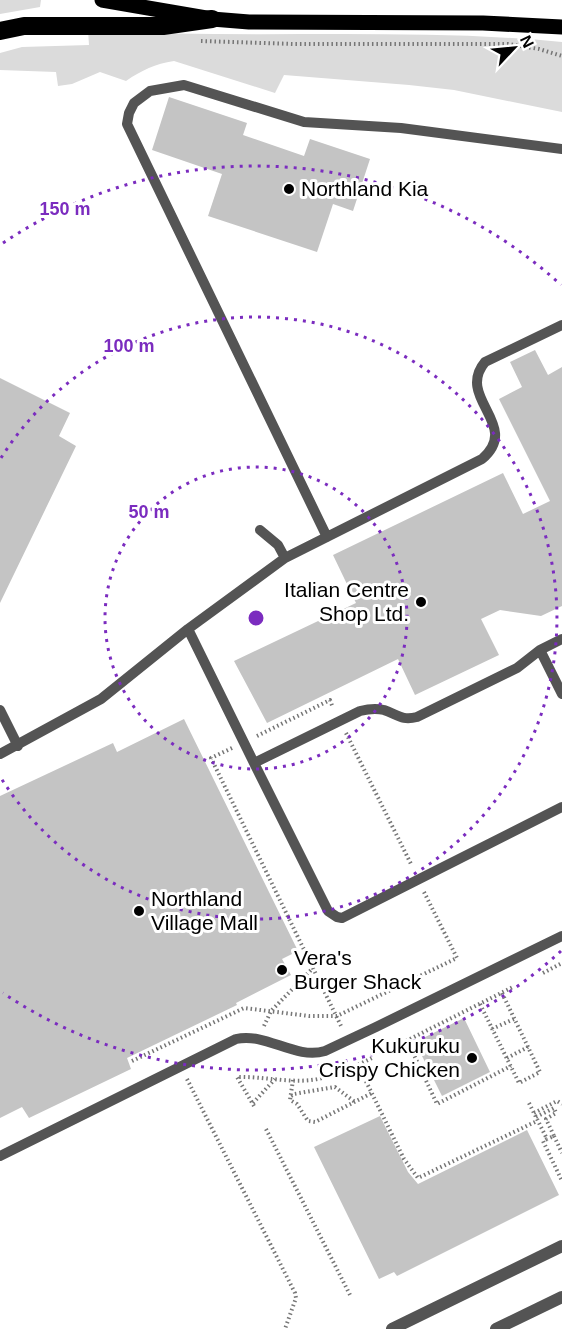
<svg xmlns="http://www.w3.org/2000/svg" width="562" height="1329" font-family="Helvetica,sans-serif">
  <rect width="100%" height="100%" fill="#fff"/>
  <!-- green -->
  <path fill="#dbdbdb" d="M0 0H41L40 7 0 14Z
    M88 30C246 40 405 27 562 42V112L454 90 409 85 284 75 275 93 174 61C155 64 142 70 126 81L100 72 72 84 58 86 56 72 0 70V53L22 47 89 45Z"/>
  <!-- building -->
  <path fill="#c4c4c4" d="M169 97 247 123 243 135 304 156 310 139 370 159 353 211 333 204 317 252 208 216 222 174 152 150Z
    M535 350 548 375 562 367V606L541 616 500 610 481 619 499 655 415 695 398 659 267 723 234 661 356 603 333 555 503 473 523 514 550 501 499 399 522 387 510 362Z
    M0 378 70 413 59 436 76 446 0 603Z
    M184 719 298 951 282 959 291 975 236 1003 237 1005 127 1058 131 1069 29 1118 22 1107 0 1118V796L113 743 117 752Z
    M464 1018 490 1072 442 1096 415 1042Z
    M380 1116 408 1172 418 1184 527 1130 559 1195 397 1276 394 1272 379 1279 314 1147Z"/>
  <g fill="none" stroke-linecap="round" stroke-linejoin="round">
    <!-- path -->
    <path stroke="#767676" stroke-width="4" stroke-dasharray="1.5 3" stroke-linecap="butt" d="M201 41 294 44H508L539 49 562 56
      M346 733 412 866
      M257 736 330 700 333 708
      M232 748 211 758 342 1028
      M543 973 562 963
      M480 1004 519 1083 540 1072 502 993
      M264 1026 271 1011 313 968
      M492 1029 514 1019
      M407 1040 437 1104 511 1066
      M398 1045 513 987
      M507 1058 528 1047
      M132 1061 244 1008 309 1016H337L457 958 424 892
      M358 1065 404 1159 418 1178 537 1121
      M187 1079 295 1293 296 1298 285 1329
      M293 1080 290 1100 297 1104 308 1121 315 1122 372 1093
      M291 1096 294 1094 335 1087 355 1102
      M253 1103 275 1079
      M529 1103 547 1139 543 1141 562 1181
      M254 1106 237 1077C264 1076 296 1085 322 1078 340 1074 358 1065 374 1057
      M534 1113 557 1101 562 1104
      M536 1117 554 1108 556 1113 546 1119 554 1136 547 1139
      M266 1129 350 1295
      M554 1136 562 1153"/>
    <!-- service -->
    <path stroke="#545454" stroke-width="10" d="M260 530 278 545 285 558
      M327 537 127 124 129 113 134 103 150 91 184 85 304 122 401 128 562 149
      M188 629 254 763
      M562 639 540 650 517 668 417 717C402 721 398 715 384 710 376 708 368 709 360 711L254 763 328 911 337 917 342 918 562 807
      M540 650 562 694
      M0 710 18 746
      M0 754 101 699 188 629 285 558 482 459C522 425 455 398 485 362L562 325
      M0 1156 236 1039C266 1032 295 1060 325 1051L376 1027 562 936"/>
    <!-- tertiary -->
    <path stroke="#545454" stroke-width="12" d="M392 1329 562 1246
      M496 1329 562 1297"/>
    <!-- primary -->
    <path stroke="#000" stroke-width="15" d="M102 0 212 19 249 22 483 23 562 27"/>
    <!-- motorway -->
    <path stroke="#000" stroke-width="18" d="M0 31 24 26H163L212 19"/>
  </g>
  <!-- distance rings -->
  <g fill="none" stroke="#7b2cbf" stroke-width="3" stroke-dasharray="3 6">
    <circle cx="256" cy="618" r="151"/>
    <path d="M1 458A301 301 0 1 1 1 778"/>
    <path d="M561 951A452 452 0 0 1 3 993M3 243A452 452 0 0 1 561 285"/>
  </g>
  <!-- markers -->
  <g fill="#000" stroke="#fff" stroke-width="2">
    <circle cx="289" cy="189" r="6"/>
    <circle cx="421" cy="602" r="6"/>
    <circle cx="139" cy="911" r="6"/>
    <circle cx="282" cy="970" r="6"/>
    <circle cx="472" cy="1058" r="6"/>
  </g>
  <g text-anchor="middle" stroke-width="6" stroke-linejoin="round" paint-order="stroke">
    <!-- poi labels -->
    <g font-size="21" fill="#000" stroke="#fff" text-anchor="start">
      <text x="301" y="196">Northland Kia</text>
      <text x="409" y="597" text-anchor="end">Italian Centre<tspan x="409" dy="24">Shop Ltd.</tspan></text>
      <text x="151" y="906">Northland<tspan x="151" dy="24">Village Mall</tspan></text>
      <text x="294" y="965">Vera's<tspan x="294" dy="24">Burger Shack</tspan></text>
      <text x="460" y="1053" text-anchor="end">Kukuruku<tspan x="460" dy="24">Crispy Chicken</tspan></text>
    </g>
  </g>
  <circle cx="256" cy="618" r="9" fill="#7b2cbf" stroke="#fff" stroke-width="3"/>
  <g font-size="18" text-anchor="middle" font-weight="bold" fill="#7b2cbf" stroke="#fff" stroke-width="6" stroke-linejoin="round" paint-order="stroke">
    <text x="65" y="215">150 m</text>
    <text x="129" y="352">100 m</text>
    <text x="149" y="518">50 m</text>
  </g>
  <!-- north arrow -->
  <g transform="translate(514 48) rotate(64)" stroke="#ffffff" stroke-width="4.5" paint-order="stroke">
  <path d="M0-4.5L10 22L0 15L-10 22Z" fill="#000000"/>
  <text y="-9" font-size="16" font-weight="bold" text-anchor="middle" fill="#000000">N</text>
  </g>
</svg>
